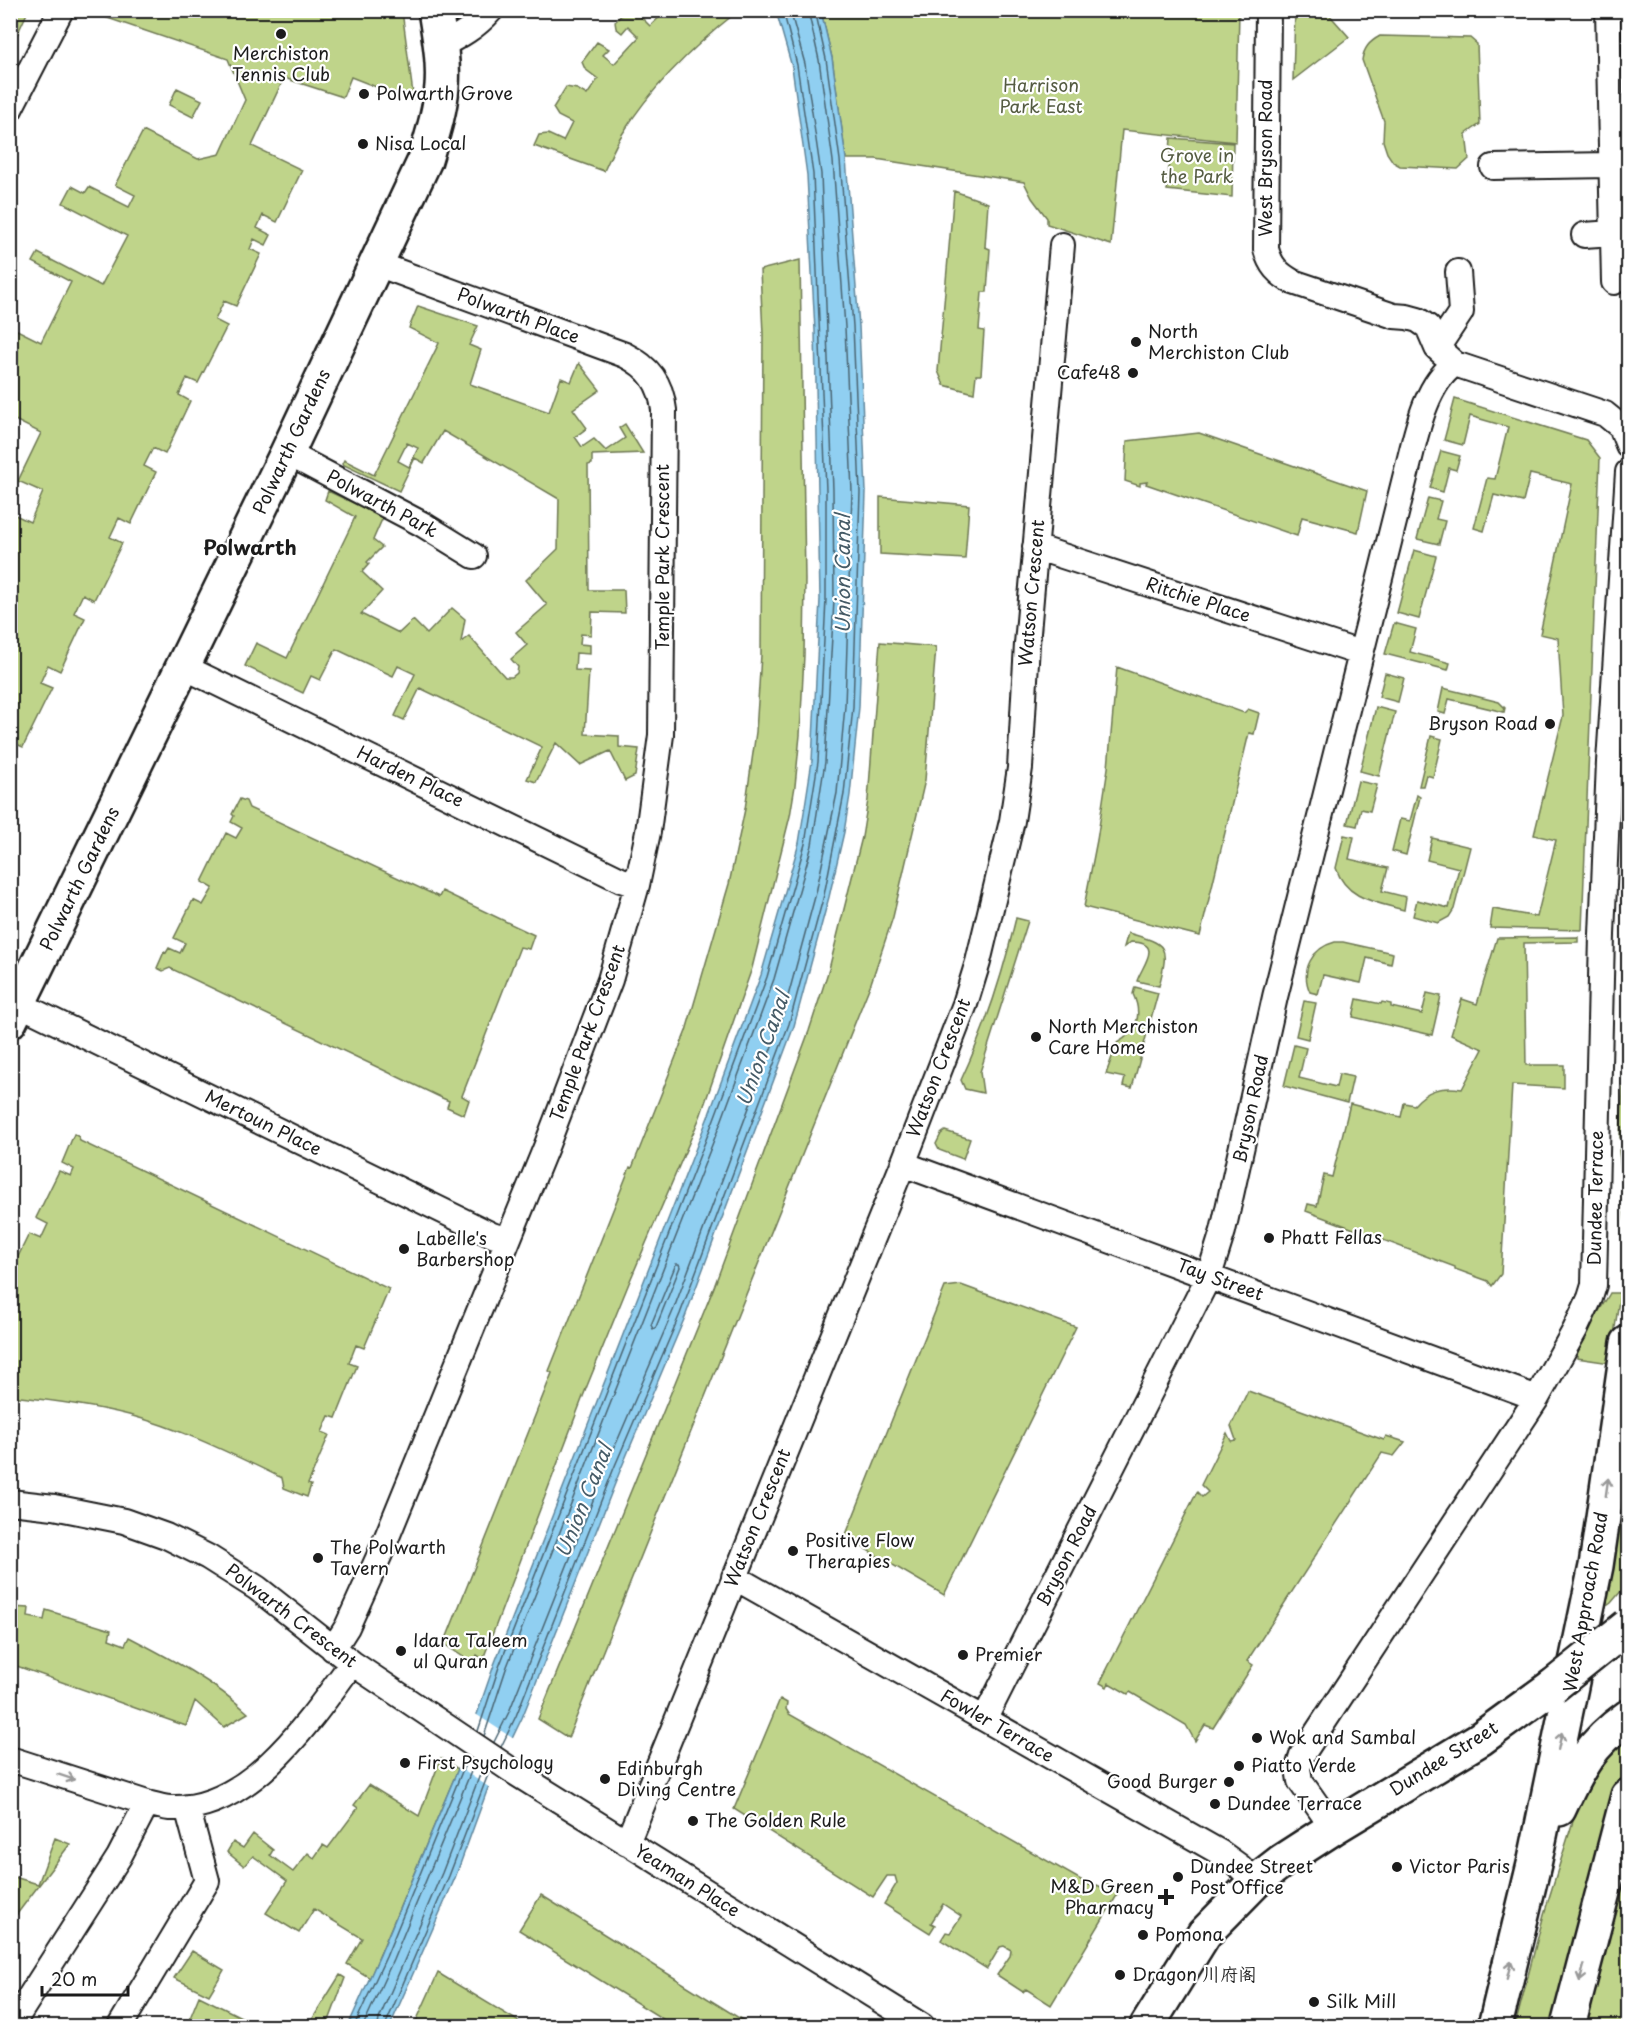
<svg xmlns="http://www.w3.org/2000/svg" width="1639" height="2037" font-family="'Playpen Sans','LXGW WenKai TC',sans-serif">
  <rect width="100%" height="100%" fill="#fff"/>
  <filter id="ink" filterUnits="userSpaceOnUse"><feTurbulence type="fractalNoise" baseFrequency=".0167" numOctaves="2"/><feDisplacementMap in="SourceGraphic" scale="12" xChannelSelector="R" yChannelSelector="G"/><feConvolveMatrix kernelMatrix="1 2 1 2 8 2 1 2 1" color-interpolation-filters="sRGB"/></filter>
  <g filter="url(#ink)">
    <!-- green -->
    <path fill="#bfd48a" stroke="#6e7853" stroke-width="1.5" fill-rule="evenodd" d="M11 10 28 11 11 48 10 11Z
      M87 11H402L413 94 412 101 351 77 343 97 284 78 252 146 302 170 277 222 263 215 257 228 271 235 266 245 254 239 250 249 261 254 236 306 224 301 215 320 227 326 198 383 187 378 179 395 190 401 165 454 153 448 144 466 156 472 131 524 119 518 110 537 122 543 94 600 83 594 74 613 85 618 60 671 48 665 40 683 52 688 23 747 12 742 11 744V513L30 522 43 492 18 481 41 433 11 418V327L41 342 71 282 33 262 38 253 101 286 127 236 63 203 72 186 85 193 89 187 129 207 135 195 115 185 143 131 198 159 220 154 245 100 228 59Z
      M625 11H641L638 14 650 26 666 11H738C695 45 652 86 623 133 615 145 610 158 604 171L534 146 539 135 548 134 563 141 572 123 558 116 553 108 566 87 577 89 587 95 598 79 585 69 582 62 597 42 609 49 603 55 614 64 639 37 628 26 622 33 616 28 615 22Z
      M821 11H1239L1236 142 1122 130 1111 245 1047 224V218L1032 198 1024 182 876 159H846L832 58Z
      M1295 11H1326L1349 37 1293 80Z
      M1380 36 1470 38 1477 44 1480 124 1466 134 1469 159 1458 169 1400 166 1393 162 1387 153 1383 141 1384 121 1362 60C1364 48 1369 42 1380 36Z
      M177 88 202 100 193 117 169 105Z
      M1171 138 1233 143 1232 197 1167 190Z
      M954 191 988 203 985 247 990 249 987 292H982L979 330 984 331 981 375H976L974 393 944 385 938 371Z
      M800 260 805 580 804 655 800 735 795 786 790 816 752 968 700 1117 629 1283 587 1386 483 1659 477 1655 474 1664 444 1644 552 1373 549 1371 630 1167 632 1168 686 1031 729 884 745 809 756 732 761 655 763 334 760 270Z
      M418 306 478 326 469 345 481 350 470 384 549 412 561 378 571 382 579 363 600 390 573 409 587 428 575 437 582 447 594 439 606 451 625 438 619 428 625 424 643 453 592 455V464L588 465 589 590H624L625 613 592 612 591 635 581 634 580 644 590 645V654L576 653 575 670 589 671 585 734 619 736V747L639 749 635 776 625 781 610 751 580 765 556 743 536 782 527 779 542 747 420 688 404 720 395 716 415 674 398 666 393 676 336 649 320 680 311 676 303 693 245 666 256 643 287 658 350 528 355 517 325 500 328 491 383 517 373 540 382 547 367 562 369 564 362 572 382 591 361 614 399 633 413 620 427 634 452 608 465 619 461 642 469 636 505 677H512L517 673 518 667 511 659 527 645 516 632 547 605 526 580 558 549 559 499 443 431 424 463 415 458 399 491 342 464 344 460 374 475 439 343 409 328ZM407 443 418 448 409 467 398 461Z
      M1455 399 1586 440 1600 458 1582 930 1490 928 1493 909 1537 917 1556 840 1534 835 1563 716 1558 638 1540 634 1572 484 1530 474 1523 502 1494 495 1484 531 1474 528 1487 478 1495 479 1508 427 1470 416 1463 445 1444 440Z
      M1199 433 1367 491 1358 532 1302 517 1297 536 1146 484 1147 482 1140 483V486L1125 481 1127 441Z
      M1441 451 1460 456 1456 470 1449 468 1443 492 1430 488Z
      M880 497 969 505 965 559 880 554Z
      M1428 498 1441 501 1436 519 1445 521 1439 544 1417 539Z
      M1414 550 1436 556 1419 619 1397 613Z
      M1394 623 1416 629 1410 652 1450 663 1448 670 1385 654Z
      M880 642 936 647 925 780 893 917 871 983 568 1738 538 1719 714 1287 809 1031 829 969 862 837 868 800Z
      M1117 667 1244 713 1248 709 1259 713 1254 734 1249 733 1200 936 1084 907 1097 840 1108 768Z
      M1385 673 1404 678 1398 702 1379 697Z
      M1443 688 1499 702 1505 708 1504 712 1449 699 1445 714 1438 712Z
      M1376 707 1395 712 1379 776 1360 771Z
      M1431 736 1442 739 1433 777 1426 775 1423 786H1419Z
      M1358 781 1377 785 1370 811 1361 809 1357 826 1347 824Z
      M1417 795 1420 797 1406 855 1392 851 1400 819 1410 821Z
      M240 799 246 801 249 808 439 897 442 891 534 935 529 949 520 947 462 1096 469 1100 464 1115 447 1107 449 1101 442 1098 170 968 163 971 157 968 164 952 166 953 169 948 180 953 185 943 174 938 193 900 203 905 213 888 202 882 226 833 236 838 242 828 231 822 234 816 232 814Z
      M1344 835 1354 837 1349 859 1388 868 1382 891 1406 897 1404 910C1375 902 1346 899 1336 868Z
      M1432 838 1470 847 1454 909 1449 917 1438 923 1413 916 1417 900 1449 908 1459 868 1427 860Z
      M1016 918 1028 921 980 1072 983 1093 965 1089 961 1080C985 1029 1003 974 1016 918Z
      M1128 933C1166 944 1170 944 1159 986L1137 981C1141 967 1165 942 1131 942L1124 947Z
      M1578 937V942L1524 943 1526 1065H1564V1088L1512 1085 1501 1274 1492 1286 1488 1281 1455 1269V1267L1306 1211 1308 1204 1317 1206 1324 1175 1332 1177 1350 1104 1401 1117 1404 1103 1414 1105C1428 1089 1442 1086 1462 1089L1483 1049 1451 1035 1462 999 1477 1004 1497 938Z
      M1335 942H1343L1393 953 1391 964 1367 958 1361 983 1323 975 1318 994 1310 992C1300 970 1312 948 1335 942Z
      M1135 987 1158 993 1132 1088 1123 1086 1125 1078 1106 1074 1117 1043C1137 1032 1143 1015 1133 994Z
      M1427 993 1441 996 1432 1035 1353 1017 1357 999 1381 1004 1382 1002 1391 1004V1007L1422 1014Z
      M1304 1001 1316 1003 1308 1039 1296 1036Z
      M1627 1013 1628 1014V1129L1620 1137Z
      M1294 1045 1306 1048 1299 1078 1336 1087 1339 1074 1353 1077 1347 1103 1284 1086Z
      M945 1131 970 1139 963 1159 939 1150 936 1144 941 1134Z
      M74 1134 79 1137 80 1141 389 1289 364 1348 356 1345 349 1363 357 1366 336 1418 329 1416 322 1432 329 1435 308 1484 311 1485 307 1497 284 1488 282 1478C232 1454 182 1429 129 1415 90 1405 50 1400 11 1396V1271L29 1234 41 1239 48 1224 36 1218 59 1171 71 1176 74 1169 62 1163Z
      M1628 1141V1225H1626L1619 1150Z
      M961 1285 1076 1327 944 1595 845 1537 945 1287Z
      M1610 1293H1620L1610 1363 1577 1358C1576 1343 1602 1308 1610 1293Z
      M1248 1391 1384 1440 1386 1436 1405 1442 1394 1456 1382 1453 1247 1661 1253 1665 1213 1728 1205 1725 1195 1741 1186 1725 1130 1692 1128 1694 1109 1683 1107 1687 1100 1683 1197 1492 1202 1497 1208 1492 1201 1485 1227 1433 1231 1441 1236 1440 1231 1426Z
      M1628 1431V1583L1611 1603 1601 1610Z
      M10 1607 29 1608 28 1617 44 1620 46 1610 111 1630 109 1639 125 1645 129 1637C171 1659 213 1681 248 1713L224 1727 195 1701 186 1726 11 1664Z
      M780 1699 787 1703 786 1709 789 1714 1095 1888 1097 1885 1101 1887 1104 1882 1119 1892 1051 2005 1026 1989 1023 1992 997 1975 1010 1956 1011 1950 1004 1946 1000 1947 987 1969 941 1940 946 1932 950 1933 961 1916 943 1904 931 1923 935 1925 930 1933 884 1904 897 1883 895 1876H887L873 1897 734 1809Z
      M1628 1731V1765L1560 2026H1515L1544 1914 1579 1802 1594 1770Z
      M441 1758 458 1769 370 1978 347 1964 362 1938 314 1909 299 1933 266 1913 287 1881 253 1856 244 1866 227 1852 233 1842 243 1848 253 1834 273 1850 270 1855 293 1872 308 1853 314 1858 323 1845 328 1848 358 1808 354 1805 369 1785 419 1816Z
      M55 1838 70 1844 11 1922V1876L38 1884Z
      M1628 1869V2011L1622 2026H1585Z
      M541 1895 752 2026H674L519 1930Z
      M192 1951 224 1970 209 1995 174 1978Z
      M438 1973 526 2026H438L428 2021 425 2026H414Z
      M340 1975 345 1978 327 2026H308Z
      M199 1996 259 2026H209L190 2018Z"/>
    <!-- water -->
    <path fill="#90cff1" stroke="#62879c" stroke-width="1.5" d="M776 11H821L832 58 846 159 859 326 866 492 859 707 850 795 844 832 829 897 794 1026 685 1317 620 1471 522 1718 488 1788 455 1878 390 2026H348L380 1955 458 1769 494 1665 708 1117 761 975 799 843 805 806 812 761 820 599 815 331 807 175 792 67Z"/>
    <!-- pier -->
    <path fill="#fff" d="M474 1713 514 1739 492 1789 456 1766Z"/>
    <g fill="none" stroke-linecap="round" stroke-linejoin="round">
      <!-- shore -->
      <path stroke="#4a6471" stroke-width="1.5" d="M676 1264H679L680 1267 656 1327 653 1329 651 1325Z
        M478 1731 499 1667 714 1119 767 977 805 844 818 762 826 599V490L813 174 797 65 783 10
        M484 1736 506 1669 721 1122 774 979 812 845 825 762 834 600 833 490 821 174 805 64 790 10
        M494 1742 509 1712 607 1465 673 1311 781 1022 816 893 837 793 845 706 852 492 845 327 833 161 819 60 808 10
        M501 1747 516 1716 614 1468 680 1314 789 1024 824 895 844 794 853 707 860 492 853 326 840 160 826 59 815 10
        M354 2026 386 1957 468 1757
        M363 2026 393 1960 475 1762
        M378 2026 379 2019 442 1873 483 1767
        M385 2026 449 1876 489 1772"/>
      <defs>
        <path id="street" d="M1268 10 1266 249C1270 265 1278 274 1293 282L1394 316 1407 317 1418 320 1428 327 1437 348 1455 364 1605 414 1621 427 1628 445
          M1608 10 1614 282
          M440 46C460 36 476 27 491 10
          M10 109 61 10
          M1493 167 1611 165
          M1584 235 1613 233
          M1437 348 1461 312 1458 272
          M287 453 422 524 474 556
          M1035 547 1360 653
          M184 667 621 880 637 885
          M19 1004 492 1235 508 1240
          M903 1164 1537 1398
          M10 1502 54 1507 124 1521 166 1536 208 1557 257 1588 352 1663 514 1772 922 2026
          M734 1577 1221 1853 1239 1866 1255 1882
          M333 1649 347 1627 380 1554 546 1147 610 980 637 885 648 832 661 735 664 410C661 383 649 367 625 355L377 264
          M985 1718 1209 1276 1223 1231 1275 997 1406 474C1415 440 1424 384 1455 364
          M10 1759 147 1803C155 1805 162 1807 170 1808 250 1812 311 1719 352 1663
          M1333 1828 1300 1781 1298 1768 1302 1755 1537 1398 1575 1330 1590 1298 1594 1285 1602 935 1609 762 1628 472
          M627 1843 903 1164 965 1004 978 962 1012 821 1020 768 1027 644 1062 245
          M11 2026 119 1857 147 1803
          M120 2026 207 1881 187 1807"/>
        <path id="secondary" d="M10 1021 287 453 425 160C432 136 440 112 442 86 444 61 439 35 435 10
          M1559 1809C1578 1768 1590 1744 1628 1717
          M1147 2026 1204 1934 1255 1882 1282 1861 1333 1828 1480 1739 1553 1686
          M1495 2026 1535 1860 1596 1566 1628 1343
          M1568 2026 1628 1796"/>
      </defs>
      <!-- street casing -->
      <use href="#street" stroke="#1c1c1c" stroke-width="28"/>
      <!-- secondary casing -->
      <use href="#secondary" stroke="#1c1c1c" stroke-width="38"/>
      <!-- street -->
      <use href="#street" stroke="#fff" stroke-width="24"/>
      <!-- secondary -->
      <use href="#secondary" stroke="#fff" stroke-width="33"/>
      <defs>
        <path id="secondary-bridge" d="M1553 1686 1628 1626"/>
      </defs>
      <!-- secondary-bridge casing -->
      <use href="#secondary-bridge" stroke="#1c1c1c" stroke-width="38" stroke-linecap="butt"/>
      <!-- secondary-bridge -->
      <use href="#secondary-bridge" stroke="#fff" stroke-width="33"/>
    </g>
    <!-- one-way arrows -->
    <defs><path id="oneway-shaft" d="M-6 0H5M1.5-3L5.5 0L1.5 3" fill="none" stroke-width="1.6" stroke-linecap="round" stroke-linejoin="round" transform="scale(1.5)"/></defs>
    <g stroke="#999">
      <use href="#oneway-shaft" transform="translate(1607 1487) rotate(-82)"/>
      <use href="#oneway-shaft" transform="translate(1560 1741) rotate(-78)"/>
      <use href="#oneway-shaft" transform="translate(66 1777) rotate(18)"/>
      <use href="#oneway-shaft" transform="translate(1509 1970) rotate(-76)"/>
      <use href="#oneway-shaft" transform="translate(1582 1973) rotate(105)"/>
    </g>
  </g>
  <!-- markers -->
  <g fill="#1c1c1c" stroke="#fff" stroke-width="2">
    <circle cx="281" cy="34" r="6"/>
    <circle cx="364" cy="94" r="6"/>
    <circle cx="363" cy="144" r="6"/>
    <circle cx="1136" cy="342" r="6"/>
    <circle cx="1133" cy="373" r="6"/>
    <circle cx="1550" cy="724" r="6"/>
    <circle cx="1036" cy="1037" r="6"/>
    <circle cx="1269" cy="1238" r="6"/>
    <circle cx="404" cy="1249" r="6"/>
    <circle cx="793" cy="1551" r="6"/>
    <circle cx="318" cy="1558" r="6"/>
    <circle cx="401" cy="1651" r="6"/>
    <circle cx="963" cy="1655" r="6"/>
    <circle cx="1257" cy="1738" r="6"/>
    <circle cx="405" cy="1763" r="6"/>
    <circle cx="1239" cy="1766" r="6"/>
    <circle cx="605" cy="1779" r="6"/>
    <circle cx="1229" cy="1782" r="6"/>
    <circle cx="1215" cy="1804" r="6"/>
    <circle cx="693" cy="1821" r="6"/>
    <circle cx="1397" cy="1867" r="6"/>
    <circle cx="1178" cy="1877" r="6"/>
    <path d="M1163 1888h6v6h6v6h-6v6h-6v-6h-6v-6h6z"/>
    <circle cx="1143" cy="1935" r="6"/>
    <circle cx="1120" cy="1975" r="6"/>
    <circle cx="1314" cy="2002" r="6"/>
  </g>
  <g text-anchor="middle" stroke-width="4.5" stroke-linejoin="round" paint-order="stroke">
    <!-- poi labels -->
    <g font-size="18" fill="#1c1c1c" stroke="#fff" text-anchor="start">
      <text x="281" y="60" text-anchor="middle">Merchiston<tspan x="281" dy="21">Tennis Club</tspan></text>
      <text x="376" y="100">Polwarth Grove</text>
      <text x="375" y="150">Nisa Local</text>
      <text x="1148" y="338">North<tspan x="1148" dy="21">Merchiston Club</tspan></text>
      <text x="1121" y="379" text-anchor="end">Cafe48</text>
      <text x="1538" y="730" text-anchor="end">Bryson Road</text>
      <text x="1048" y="1033">North Merchiston<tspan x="1048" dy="21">Care Home</tspan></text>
      <text x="1281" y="1244">Phatt Fellas</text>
      <text x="416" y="1245">Labelle's<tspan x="416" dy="21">Barbershop</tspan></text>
      <text x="805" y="1547">Positive Flow<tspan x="805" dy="21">Therapies</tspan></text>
      <text x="330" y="1554">The Polwarth<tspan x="330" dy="21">Tavern</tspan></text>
      <text x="413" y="1647">Idara Taleem<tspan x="413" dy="21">ul Quran</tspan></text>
      <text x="975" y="1661">Premier</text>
      <text x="1269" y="1744">Wok and Sambal</text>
      <text x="417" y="1769">First Psychology</text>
      <text x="1251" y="1772">Piatto Verde</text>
      <text x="617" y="1775">Edinburgh<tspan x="617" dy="21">Diving Centre</tspan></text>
      <text x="1217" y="1788" text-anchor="end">Good Burger</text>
      <text x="1227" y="1810">Dundee Terrace</text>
      <text x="705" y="1827">The Golden Rule</text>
      <text x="1190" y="1873">Dundee Street<tspan x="1190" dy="21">Post Office</tspan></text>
      <text x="1409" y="1873">Victor Paris</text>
      <text x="1154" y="1893" text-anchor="end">M&amp;D Green<tspan x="1154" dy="21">Pharmacy</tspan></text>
      <text x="1155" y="1941">Pomona</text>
      <text x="1132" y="1981">Dragon 川府阁</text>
      <text x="1326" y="2008">Silk Mill</text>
    </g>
    <!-- park labels -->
    <g font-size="18" fill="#555c42" stroke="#fff">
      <text x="1041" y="92">Harrison<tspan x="1041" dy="21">Park East</tspan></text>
      <text x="1197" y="162">Grove in<tspan x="1197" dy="21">the Park</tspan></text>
    </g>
    <!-- street labels -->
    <g font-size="18" fill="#1c1c1c" stroke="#fff">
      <text transform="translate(1266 158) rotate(-90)" y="6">West Bryson Road</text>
      <text transform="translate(518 316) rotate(20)" y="6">Polwarth Place</text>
      <text transform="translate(292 442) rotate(-65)" y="6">Polwarth Gardens</text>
      <text transform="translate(382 504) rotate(28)" y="6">Polwarth Park</text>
      <text transform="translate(663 557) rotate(-90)" y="6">Temple Park Crescent</text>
      <text transform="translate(1032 593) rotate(-85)" y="6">Watson Crescent</text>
      <text transform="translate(1198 600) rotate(18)" y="6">Ritchie Place</text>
      <text transform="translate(410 777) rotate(26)" y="6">Harden Place</text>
      <text transform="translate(80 879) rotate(-64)" y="6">Polwarth Gardens</text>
      <text transform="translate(588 1033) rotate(-70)" y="6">Temple Park Crescent</text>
      <text transform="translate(939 1068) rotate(-69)" y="6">Watson Crescent</text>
      <text transform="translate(1251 1109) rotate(-78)" y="6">Bryson Road</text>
      <text transform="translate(263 1123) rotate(26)" y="6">Mertoun Place</text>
      <text transform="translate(1596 1198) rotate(-89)" y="6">Dundee Terrace</text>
      <text transform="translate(1220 1280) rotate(20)" y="6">Tay Street</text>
      <text transform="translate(758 1518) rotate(-68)" y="6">Watson Crescent</text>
      <text transform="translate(1067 1556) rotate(-63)" y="6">Bryson Road</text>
      <text transform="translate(1586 1602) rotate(-80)" y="6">West Approach Road</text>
      <text transform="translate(291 1616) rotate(37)" y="6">Polwarth Crescent</text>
      <text transform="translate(997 1726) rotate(30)" y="6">Fowler Terrace</text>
      <text transform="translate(1444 1759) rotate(-32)" y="6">Dundee Street</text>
      <text transform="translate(687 1881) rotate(32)" y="6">Yeaman Place</text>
    </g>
    <!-- neighbourhood labels -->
    <g font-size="20" font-weight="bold" fill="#1c1c1c" stroke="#fff">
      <text x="250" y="555">Polwarth</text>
    </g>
    <!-- water labels -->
    <g font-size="20" font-style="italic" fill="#455b67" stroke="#fff">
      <text transform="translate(843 574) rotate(-90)" y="7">Union Canal</text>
      <text transform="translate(763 1049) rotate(-70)" y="7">Union Canal</text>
      <text transform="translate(584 1501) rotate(-68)" y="7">Union Canal</text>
    </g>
  </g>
  <!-- margin -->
  <rect width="1639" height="2037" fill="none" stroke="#fff" stroke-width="36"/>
  <rect x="18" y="18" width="1603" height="2001" fill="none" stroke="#1c1c1c" stroke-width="2" filter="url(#ink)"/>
  <!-- scale -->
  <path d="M42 1986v9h86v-9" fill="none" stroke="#1c1c1c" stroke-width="3"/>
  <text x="51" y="1986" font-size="18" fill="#1c1c1c" stroke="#ffffff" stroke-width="4.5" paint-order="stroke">20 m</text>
</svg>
